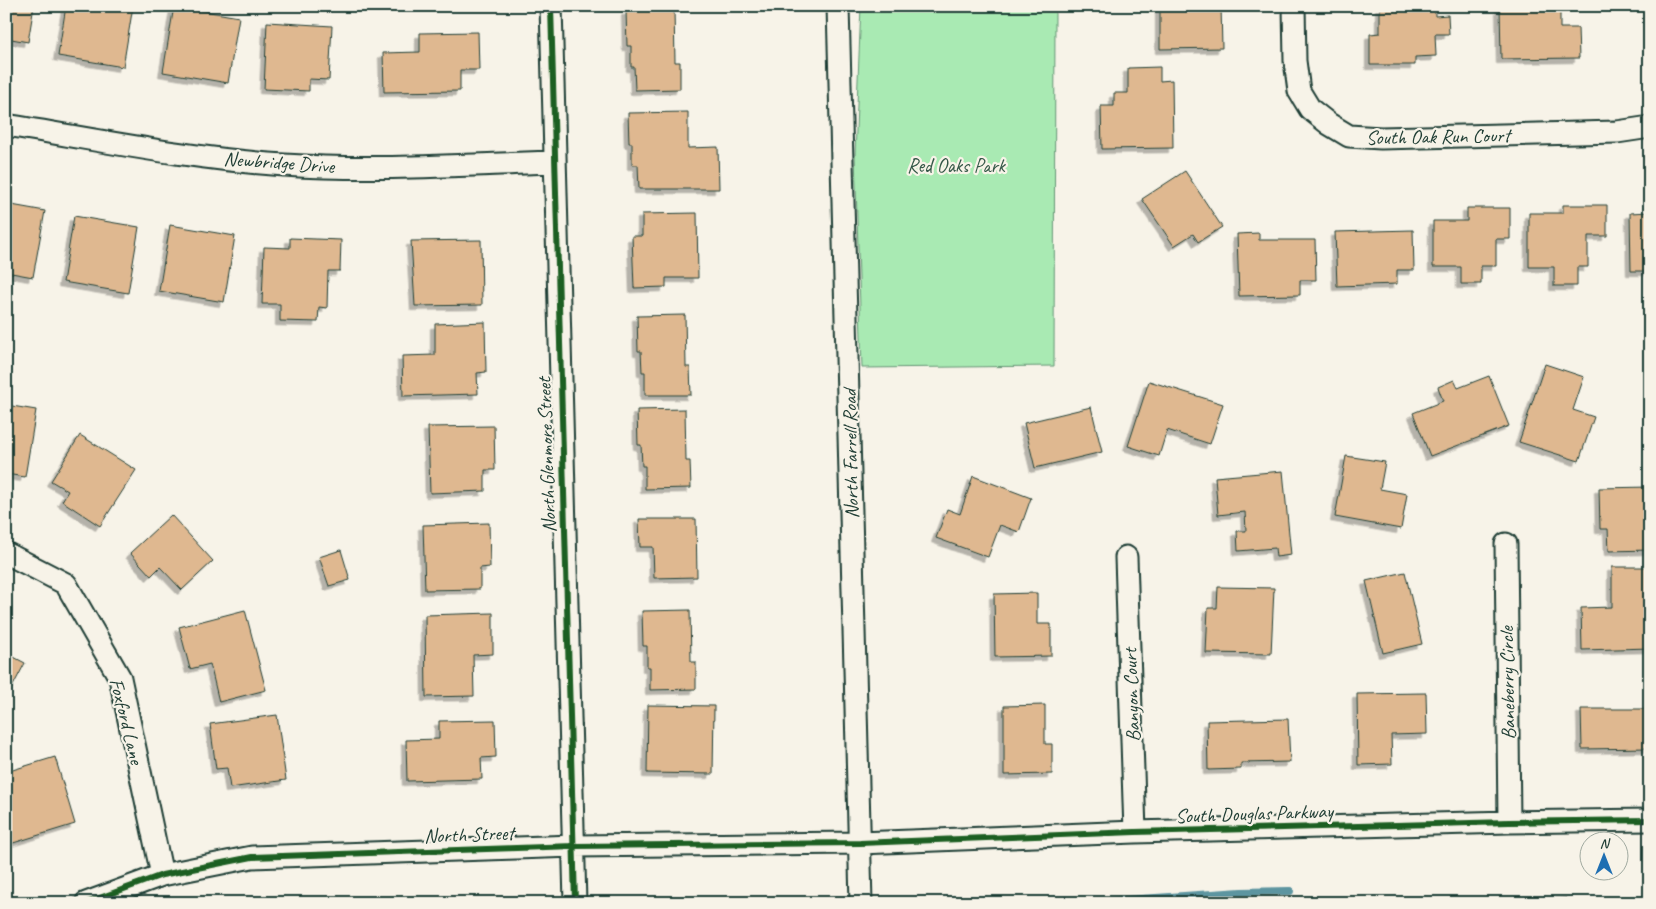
<svg xmlns="http://www.w3.org/2000/svg" width="1656" height="909" font-family="Caveat,sans-serif">
  <defs>
    <filter id="shadow"><feDropShadow dx="-4.5" dy="4.5" stdDeviation="0" flood-color="#0004"/></filter>
  </defs>
  <rect width="100%" height="100%" fill="#f7f3e8"/>
  <filter id="ink" filterUnits="userSpaceOnUse"><feTurbulence type="fractalNoise" baseFrequency=".02" numOctaves="2"/><feDisplacementMap in="SourceGraphic" scale="10" xChannelSelector="R" yChannelSelector="G"/><feConvolveMatrix kernelMatrix="1 2 1 2 8 2 1 2 1" color-interpolation-filters="sRGB"/></filter>
  <g filter="url(#ink)">
    <!-- green -->
    <path fill="#a9eab3" stroke="#649474" d="M861 6H1055L1054 366 862 368 855 155Z"/>
    <g fill="none" stroke-linecap="round" stroke-linejoin="round">
      <!-- stream -->
      <path stroke="#5d95a0" stroke-width="8" d="M1109 903 1113 901 1241 892 1290 891"/>
    </g>
    <!-- building -->
    <path fill="#dfb890" stroke="#1f3d34" filter="url(#shadow)" d="M6 6H34L28 42 6 38Z
      M66 6H133L123 67 58 56Z
      M174 6 239 17 228 83 163 72Z
      M1160 6H1221L1222 48 1160 49Z
      M1380 6H1435V16L1448 15 1449 34H1435L1436 56 1415 57V65H1370V34L1380 33Z
      M1500 6H1560V28H1578L1579 58 1501 59Z
      M674 10 675 62H680V89L635 90 634 67H631V46H627L626 11Z
      M267 22 332 26 329 80 309 79V91L264 89Z
      M478 32 479 70H460V91L384 92 383 53 420 52V33Z
      M1160 67V81L1172 80 1173 148 1102 149 1101 106H1114V93H1128V68Z
      M688 112V148L718 147 719 189H639L638 165H632V143H629L628 113Z
      M1185 171 1222 227 1198 242 1193 234 1174 246 1142 199Z
      M6 204 45 211 33 277 6 272Z
      M1563 205H1607V236H1588V267H1577V286H1554V267H1529V213H1563Z
      M1467 208H1510V239H1496V266H1481V284H1461V267H1433V221H1467Z
      M1650 212V271H1631L1630 213Z
      M697 213 698 278H666V287L634 288 632 236H642V214Z
      M74 216 139 227 128 293 63 282Z
      M170 225 235 236 224 302 159 291Z
      M1413 230 1414 270H1397V284L1337 286 1335 232Z
      M1259 233V240H1315L1316 280H1300V295L1239 296 1237 234Z
      M290 238 341 240 340 271H328L327 308 319 307 318 322 280 321V304H262L264 247 290 248Z
      M481 240 482 305 415 306 411 241Z
      M685 315 686 367H690L691 395H645V372H642L641 351H638L637 316Z
      M485 322 486 372 477 373 478 394 403 396 402 356 435 355V324Z
      M1545 364 1584 377 1573 410 1594 417 1579 461 1519 442Z
      M1489 376 1509 426 1430 456 1413 413 1443 401 1438 387 1454 380 1458 388Z
      M1149 381 1223 404 1210 444 1167 430 1159 456 1128 446Z
      M6 405 36 410 25 477 6 474Z
      M1091 407 1102 452 1035 468 1024 423Z
      M685 409 686 461H690L691 488 645 489V466H642L641 445H638L637 410Z
      M494 426 495 470H485V491L430 493 428 427Z
      M80 435 136 470 100 526 62 501 68 491 51 481Z
      M1346 456 1385 462 1380 489 1407 494 1401 529 1335 517Z
      M1283 471 1291 555 1276 557 1275 548 1238 551 1237 531H1246L1245 512 1218 515 1215 477Z
      M973 476 1031 498 1019 532 1000 525 988 557 936 538 947 509 960 514Z
      M1650 487V550L1609 551 1608 529H1600L1599 488Z
      M171 515 213 561 182 590 160 567 151 576 130 553Z
      M639 519H696L697 577 654 578 653 547H640Z
      M489 523 490 567 480 568V589L425 590 423 525Z
      M341 550 350 580 329 586 319 557Z
      M1612 567H1650V648L1582 650 1581 608 1612 607Z
      M1405 572 1422 644 1383 653 1366 581Z
      M1218 587 1274 588 1271 654 1206 653 1208 608H1217Z
      M1037 593V624H1051V656L995 657 994 594Z
      M245 610 266 690 219 702 210 664 190 669 179 627Z
      M690 610 691 662H696V689L650 690V667H647V646H643L642 611Z
      M493 613V654L473 655 474 696 426 697 425 615Z
      M6 653 25 663 6 699Z
      M1426 693 1427 734 1391 735 1392 764 1358 765 1357 694Z
      M648 705 714 706 713 774 647 773Z
      M1045 705V744H1052V774L1004 775V706Z
      M1581 709H1650V748L1582 749Z
      M277 715 286 780 230 788 227 768 216 769 210 724Z
      M1288 719 1290 762 1241 763V769L1208 770 1207 721Z
      M495 720 496 757 481 758 482 779 407 781 406 740 439 739V721Z
      M55 757 75 824 10 844 6 830V772Z
      M1566 898V903H1529V900Z
      M1629 898H1650V903H1629Z
      M1476 900 1510 901V903H1476Z"/>
    <g fill="none" stroke-linecap="round" stroke-linejoin="round">
      <defs>
        <path id="street" d="M551 6 575 903
          M838 6 861 903
          M1294 6 1295 61 1299 91 1310 109 1329 124 1349 136 1381 138 1617 132 1650 127
          M6 125C99 140 191 159 284 165 374 171 464 165 554 162
          M1506 544 1509 822
          M6 553 66 584 120 678 162 875
          M1126 557 1135 832
          M86 903 162 875 252 857 574 846 860 843 1135 832 1509 822 1650 820"/>
      </defs>
      <!-- street casing -->
      <use href="#street" stroke="#1f3d34" stroke-width="25"/>
      <!-- street -->
      <use href="#street" stroke="#f7f3e8" stroke-width="21"/>
      <defs>
        <path id="cycleway" d="M551 6 575 903
          M86 903 162 875 252 857 574 846 860 843 1135 832 1509 822 1650 820"/>
      </defs>
      <!-- cycleway casing -->
      <use href="#cycleway" stroke="#f7f3e8" stroke-width="9"/>
      <!-- cycleway -->
      <use href="#cycleway" stroke="#1b5e20" stroke-width="6"/>
    </g>
  </g>
  <g text-anchor="middle" stroke-width="4.5" stroke-linejoin="round" paint-order="stroke">
    <!-- street labels -->
    <g font-size="20" fill="#1f3d34" stroke="#f7f3e8">
      <text transform="translate(1438 136) rotate(-1)" y="7">South Oak Run Court</text>
      <text transform="translate(279 162) rotate(4)" y="7">Newbridge Drive</text>
      <text transform="translate(850 454) rotate(-91)" y="7">North Farrell Road</text>
      <text transform="translate(546 455) rotate(-92)" y="7">North Glenmore Street</text>
      <text transform="translate(1507 683) rotate(-91)" y="7">Baneberry Circle</text>
      <text transform="translate(1131 695) rotate(-92)" y="7">Banyon Court</text>
      <text transform="translate(127 721) rotate(76)" y="7">Foxford Lane</text>
      <text transform="translate(1254 813) rotate(-2)" y="7">South Douglas Parkway</text>
      <text transform="translate(469 834) rotate(-2)" y="7">North Street</text>
    </g>
    <!-- park labels -->
    <g font-size="20" fill="#345747" stroke="#f7f3e8">
      <text x="956" y="172">Red Oaks Park</text>
    </g>
  </g>
  <!-- margin -->
  <rect width="1656" height="909" fill="none" stroke="#f7f3e8" stroke-width="25"/>
  <rect x="12" y="12" width="1631" height="884" fill="none" stroke="#1f3d34" stroke-width="2" filter="url(#ink)"/>
  <!-- north arrow -->
  <g transform="translate(1604 856)"><circle r="24" fill="#f7f3e8" stroke="#a1aaa0"/>
  <path d="M0-4L9 19L0 12L-9 19Z" fill="#1f6fb2"/>
  <text y="-8" font-size="14" font-weight="bold" text-anchor="middle" fill="#1f3d34">N</text>
  </g>
</svg>
